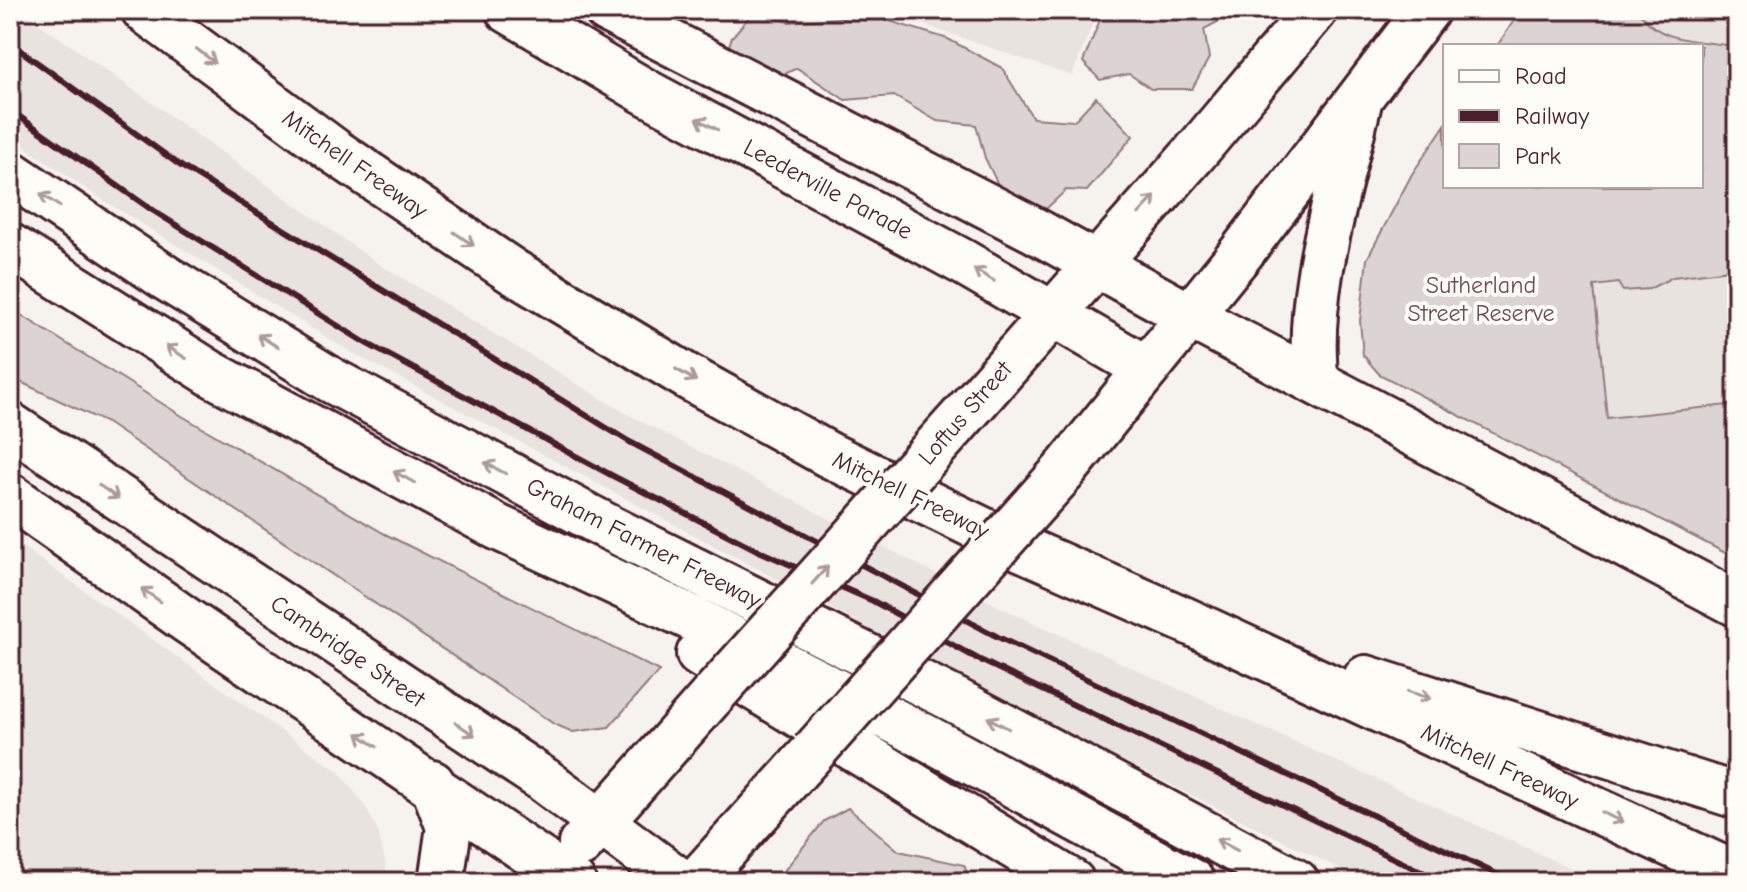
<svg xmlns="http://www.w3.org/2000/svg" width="1747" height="892" font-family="'Comic Neue',sans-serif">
  <rect width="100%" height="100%" fill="#f6f3ef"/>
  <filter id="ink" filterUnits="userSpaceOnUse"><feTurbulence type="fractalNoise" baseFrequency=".0125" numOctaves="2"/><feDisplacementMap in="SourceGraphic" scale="16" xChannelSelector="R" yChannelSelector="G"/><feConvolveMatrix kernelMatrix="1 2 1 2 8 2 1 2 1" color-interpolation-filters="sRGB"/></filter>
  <g filter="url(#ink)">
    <!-- built -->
    <path fill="#e9e3e0" d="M10 10H19L76 49 379 264 627 414 1006 610 1601 882H1365L1016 707 347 350 98 197 10 137Z
      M881 10H1098L1072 76Z
      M1639 10H1737V47L1668 36 1646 23Z
      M1737 269V404L1607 418 1594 286Z
      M10 538 338 771 364 804 378 831 386 866 385 882H10Z"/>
    <!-- green -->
    <path fill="#dcd4d2" stroke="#937a7e" stroke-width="2" d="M1104 10H1240L1204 29 1209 58 1192 89H1151L1129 74 1100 80 1083 62Z
      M1521 10H1639C1657 45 1703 39 1737 47V269L1673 277 1649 289 1623 291 1618 283 1594 286 1607 418 1737 404V559L1379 374 1363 355 1360 321 1367 259 1412 174 1445 125V186H1701V46H1497Z
      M754 11 789 22 870 15 948 39 1002 68 1033 118 1074 121 1096 97 1133 136 1087 191 1066 190 1046 209 1004 197 985 158 976 125 937 121 894 96 845 100 797 68 752 90 723 63 732 37Z
      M10 308 182 416 385 534 659 671 609 727 573 732 554 724 107 423 10 377Z
      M848 808 899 851 964 865 971 882H775L824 821Z"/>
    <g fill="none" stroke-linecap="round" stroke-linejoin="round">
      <defs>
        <path id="major" d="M508 10 644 91 963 262 1147 369
          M607 10 1036 231 1188 315
          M10 425 544 780 681 882
          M955 425 1194 154 1315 10
          M1064 471 1241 253 1427 10
          M10 496 189 622 573 882
          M432 783 449 827 441 882
          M581 844 712 696
          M696 882 813 752"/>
        <path id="highway" d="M144 10 337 153 512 271 688 377 829 455 1016 546 1185 620 1737 875
          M10 173 166 278 331 380 610 528 953 699 1296 882
          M10 246 212 374 497 527 696 620 924 736 1192 882
          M1188 315 1737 604
          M1316 382C1304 295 1340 188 1359 102
          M699 654 1072 882
          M1366 678 1737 796"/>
      </defs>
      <!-- major casing -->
      <use href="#major" stroke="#4a1f2b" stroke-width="50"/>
      <!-- highway casing -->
      <use href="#highway" stroke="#4a1f2b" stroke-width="50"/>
      <!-- major -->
      <use href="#major" stroke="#fdfcf7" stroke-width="44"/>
      <!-- highway -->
      <use href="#highway" stroke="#fdfcf7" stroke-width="44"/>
      <!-- rail -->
      <path stroke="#4a1f2b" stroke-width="6" d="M10 43 181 166 628 441 998 637 1513 882
        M10 110 152 210 364 342 611 475 759 551 873 601 978 659 1443 882"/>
      <defs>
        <path id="major-bridge" d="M712 696 955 425
          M813 752 1064 471"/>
      </defs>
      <!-- major-bridge casing -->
      <use href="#major-bridge" stroke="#4a1f2b" stroke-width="50" stroke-linecap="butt"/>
      <!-- major-bridge -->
      <use href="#major-bridge" stroke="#fdfcf7" stroke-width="44"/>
    </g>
    <!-- one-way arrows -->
    <defs><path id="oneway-shaft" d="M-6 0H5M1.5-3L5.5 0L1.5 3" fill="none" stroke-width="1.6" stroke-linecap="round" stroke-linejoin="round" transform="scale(2)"/></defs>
    <g stroke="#ac999b">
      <use href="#oneway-shaft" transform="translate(206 56) rotate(37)"/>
      <use href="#oneway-shaft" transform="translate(707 124) rotate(-152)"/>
      <use href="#oneway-shaft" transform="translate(50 200) rotate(-146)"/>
      <use href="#oneway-shaft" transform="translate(1147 205) rotate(-47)"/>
      <use href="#oneway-shaft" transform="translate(464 239) rotate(34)"/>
      <use href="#oneway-shaft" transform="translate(984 275) rotate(-149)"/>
      <use href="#oneway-shaft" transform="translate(268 341) rotate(-148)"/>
      <use href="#oneway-shaft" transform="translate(176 352) rotate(-148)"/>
      <use href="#oneway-shaft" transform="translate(686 375) rotate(30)"/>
      <use href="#oneway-shaft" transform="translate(495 468) rotate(-152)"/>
      <use href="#oneway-shaft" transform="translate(404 477) rotate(-152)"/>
      <use href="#oneway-shaft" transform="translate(109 492) rotate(34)"/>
      <use href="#oneway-shaft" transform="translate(820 575) rotate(-48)"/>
      <use href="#oneway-shaft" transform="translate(151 595) rotate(-145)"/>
      <use href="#oneway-shaft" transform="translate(1419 695) rotate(18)"/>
      <use href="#oneway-shaft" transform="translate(998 723) rotate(-152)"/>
      <use href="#oneway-shaft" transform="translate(465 729) rotate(34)"/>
      <use href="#oneway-shaft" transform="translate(367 740) rotate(-146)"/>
      <use href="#oneway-shaft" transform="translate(1612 817) rotate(25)"/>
      <use href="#oneway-shaft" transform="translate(1227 845) rotate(-152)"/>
    </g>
  </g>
  <g text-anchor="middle" stroke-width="8" stroke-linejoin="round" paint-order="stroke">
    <!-- street labels -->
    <g font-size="24" fill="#4a1f2b" stroke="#fdfcf7">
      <text transform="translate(355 164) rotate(35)" y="8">Mitchell Freeway</text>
      <text transform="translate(828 189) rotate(28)" y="8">Leederville Parade</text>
      <text transform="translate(965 413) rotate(-49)" y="8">Loftus Street</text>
      <text transform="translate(911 495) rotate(26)" y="8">Mitchell Freeway</text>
      <text transform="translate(644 543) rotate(27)" y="8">Graham Farmer Freeway</text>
      <text transform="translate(348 651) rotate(34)" y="8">Cambridge Street</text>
      <text transform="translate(1500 766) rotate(25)" y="8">Mitchell Freeway</text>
    </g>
    <!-- park labels -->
    <g font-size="24" fill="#6e4c55" stroke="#fdfcf7">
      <text x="1481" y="293">Sutherland<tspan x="1481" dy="28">Street Reserve</tspan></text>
    </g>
  </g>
  <!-- margin -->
  <rect width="1747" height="892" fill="none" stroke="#fdfcf7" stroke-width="40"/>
  <rect x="20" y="20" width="1707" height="852" fill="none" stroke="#4a1f2b" stroke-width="3" filter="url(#ink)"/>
  <!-- legend -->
  <rect x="1443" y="44" width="260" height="144" fill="#fdfcf7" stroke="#b5a4a5" stroke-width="2"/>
  <rect x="1459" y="70" width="40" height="12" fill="#fdfcf7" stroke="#b5a4a5" stroke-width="2"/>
  <text x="1515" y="84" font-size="24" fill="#4a1f2b">Road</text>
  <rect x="1459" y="110" width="40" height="12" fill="#4a1f2b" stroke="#b5a4a5" stroke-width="2"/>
  <text x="1515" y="124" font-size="24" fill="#4a1f2b">Railway</text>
  <rect x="1459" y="144" width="40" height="24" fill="#dcd4d2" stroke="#b5a4a5" stroke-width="2"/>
  <text x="1515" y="164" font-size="24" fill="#4a1f2b">Park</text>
</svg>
